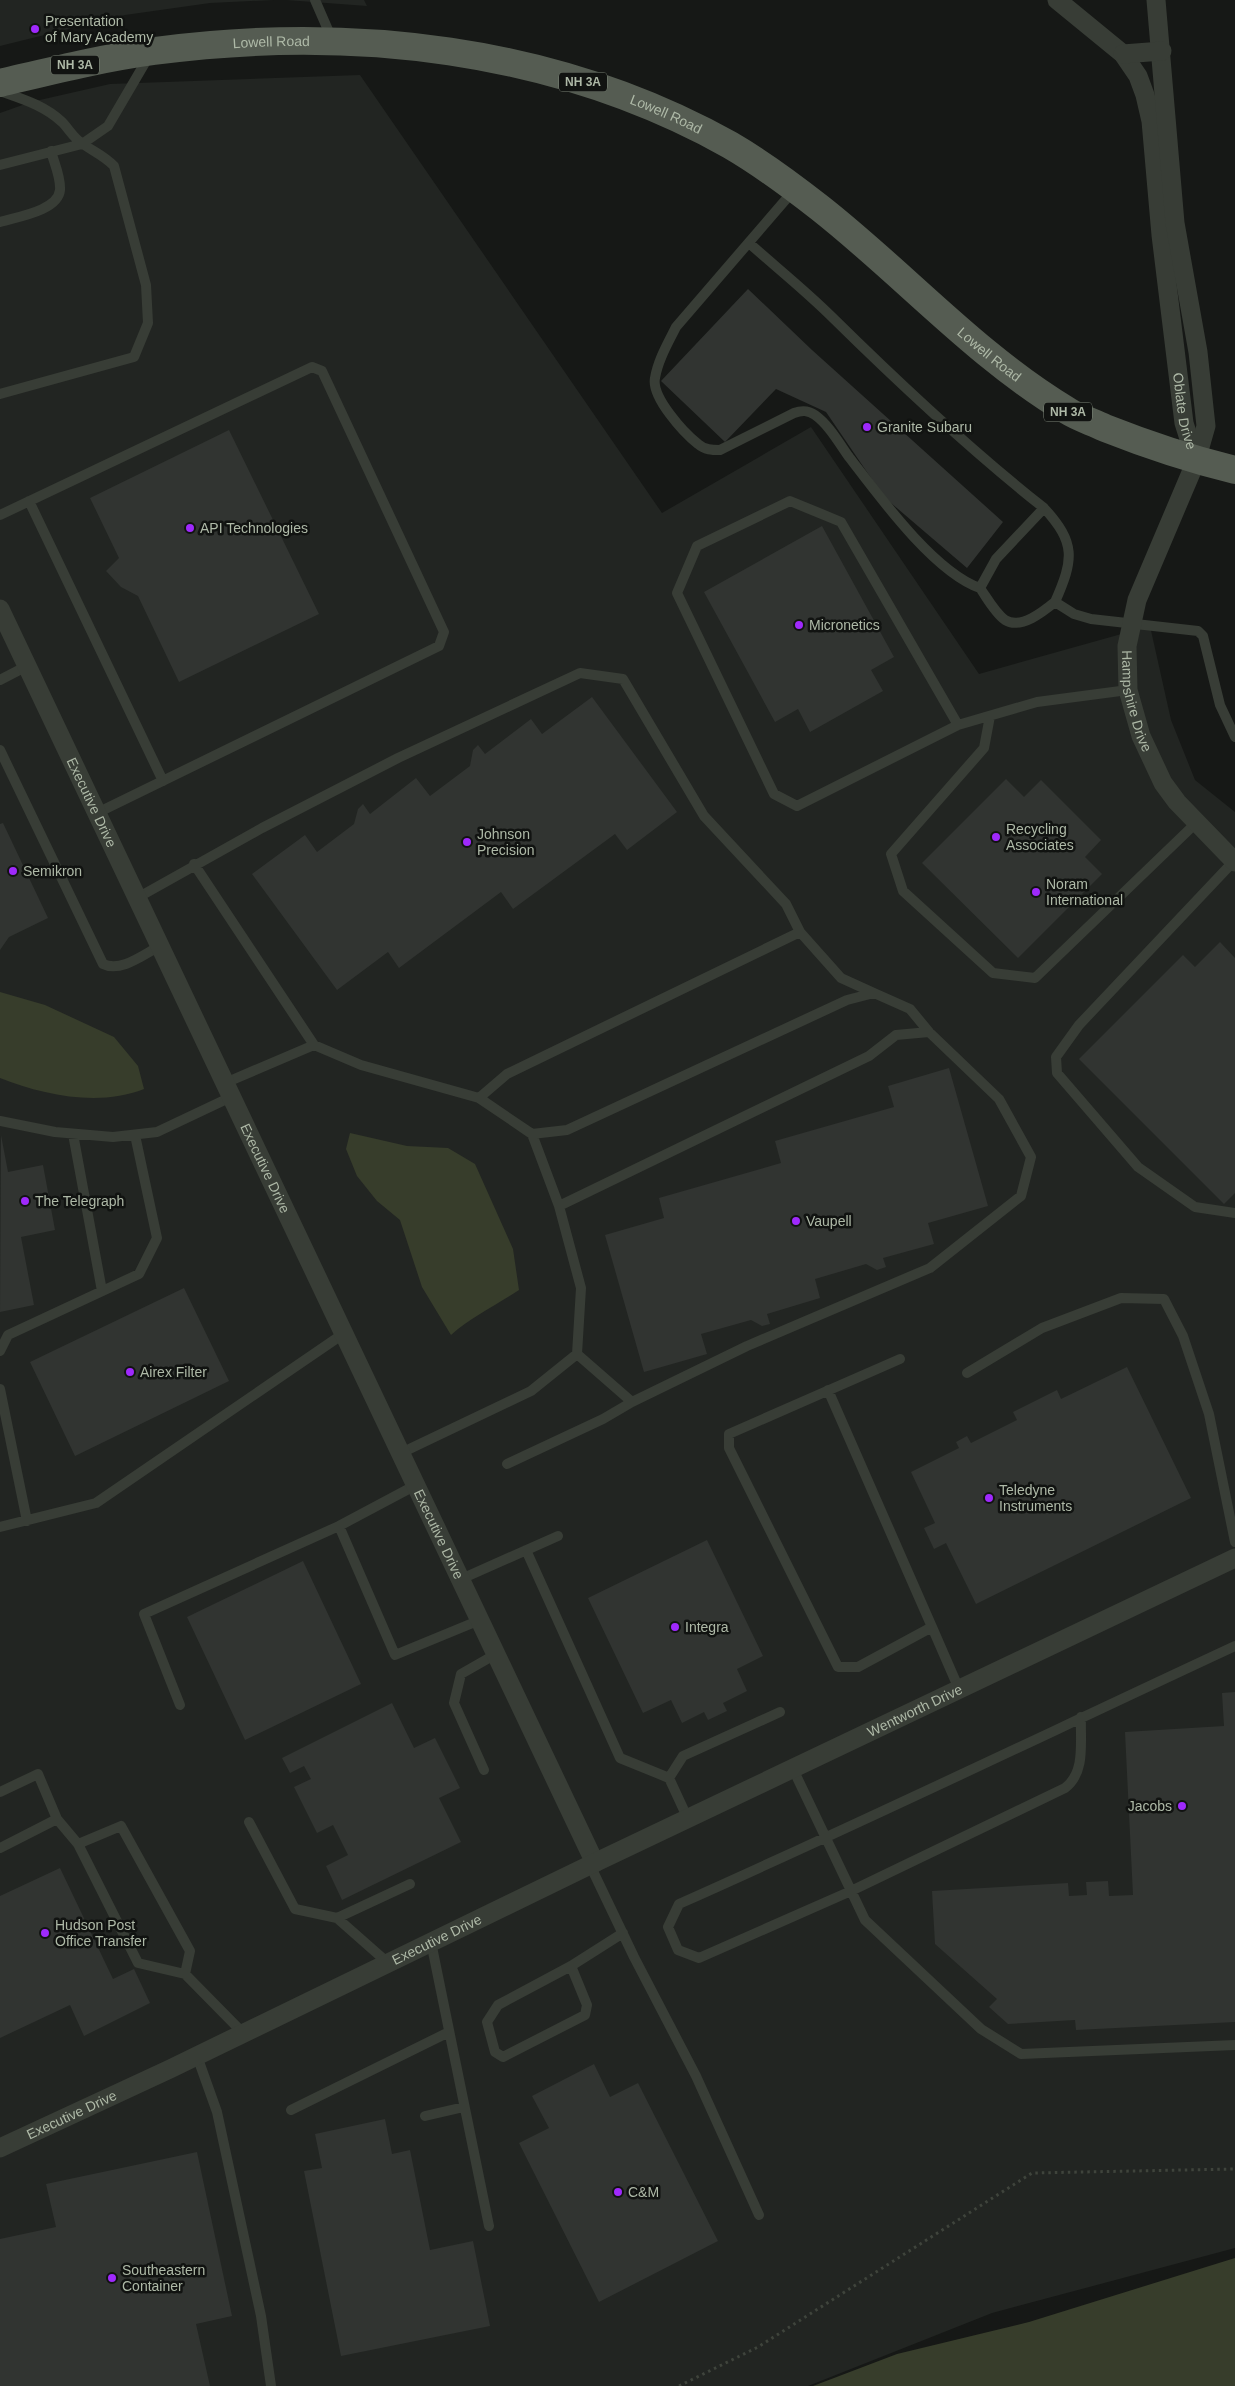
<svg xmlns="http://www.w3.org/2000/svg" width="1235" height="2386" font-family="Helvetica,sans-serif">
  <rect width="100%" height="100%" fill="#161816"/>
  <!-- built -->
  <path fill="#222522" d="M0 0H274L210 3 125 15 0 46Z
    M286 0H364L367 6Z
    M360 75 662 513 811 427 979 674 1150 626 1171 720 1195 780 1235 812V2248L992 2313 808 2386H0V113L31 102 110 84Z"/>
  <!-- water -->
  <path fill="#373d2b" d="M0 992 45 1005 114 1037 138 1066 144 1089C99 1107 43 1095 0 1078Z
    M350 1133 407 1146 448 1148 475 1164 513 1249 519 1290C497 1305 471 1317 451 1335L422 1287 400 1220 377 1201 357 1176 346 1149Z
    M1235 2258V2386H813L897 2354 1029 2322Z"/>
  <!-- building -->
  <path fill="#313431" d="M748 289 812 350 1003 522 967 568 884 497 826 412 776 389 725 442 661 381Z
    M229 430 319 614 179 682 138 596 121 587 106 571 119 558 90 498Z
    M822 526 894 657 871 670 883 691 810 732 798 709 775 722 704 592Z
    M592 697 677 812 627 850 615 834 513 909 501 892 399 968 388 952 337 990 252 874 305 835 317 852 354 824 358 809 363 804 370 814 416 778 430 796 470 766 473 750 478 745 485 754 531 719 542 734Z
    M1006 779 1024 797 1041 780 1101 840 1085 857 1102 874 1018 958 922 863Z
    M3 823 48 918 9 937 0 950V824Z
    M1220 942 1235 958V1193L1224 1204 1079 1059 1183 955 1195 967Z
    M949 1068 988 1206 928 1223 934 1244 883 1258 886 1267 877 1270 866 1264 815 1279 820 1298 767 1314 770 1324 762 1326 751 1320 701 1334 707 1354 644 1372 605 1235 664 1218 659 1198 781 1163 775 1141 894 1107 888 1086Z
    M1 1135 8 1172 43 1165 55 1230 21 1237 34 1305 0 1312Z
    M184 1288 229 1381 75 1456 30 1362Z
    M1127 1367 1191 1498 976 1604 946 1543 934 1549 924 1528 935 1523 911 1472 959 1448 956 1442 967 1436 971 1443 1017 1420 1013 1412 1057 1390 1061 1399Z
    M707 1540 763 1656 737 1669 747 1691 723 1703 727 1711 708 1720 704 1712 682 1723 671 1700 643 1713 588 1598Z
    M303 1561 361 1684 245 1740 187 1617Z
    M1235 1692V2022L1076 2030 1075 2020 1008 2024 989 2007 997 1999 935 1944 932 1891 1068 1883 1069 1896 1087 1895 1086 1882 1108 1881 1109 1896 1133 1895 1125 1732 1224 1726 1222 1693Z
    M392 1703 414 1748 435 1738 460 1788 439 1798 461 1842 342 1900 326 1866 348 1855 333 1825 317 1833 294 1787 311 1779 304 1766 290 1773 282 1758Z
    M60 1868 113 1979 134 1969 150 2003 84 2036 70 2005 0 2038V1896Z
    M594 2064 610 2097 638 2083 718 2241 599 2302 519 2143 549 2128 532 2096Z
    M385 2119 392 2154 410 2150 430 2250 473 2241 490 2326 341 2356 304 2171 322 2168 315 2134Z
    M197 2152 232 2316 196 2324 210 2386H0V2239L56 2227 46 2184Z"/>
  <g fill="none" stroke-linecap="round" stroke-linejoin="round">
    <!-- path -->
    <path stroke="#3f443c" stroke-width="3" stroke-dasharray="2.5 4" stroke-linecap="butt" d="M679 2386 758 2347 1032 2173 1235 2169"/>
    <!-- lane -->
    <path stroke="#383d36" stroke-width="10" d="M315 0 332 39
      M0 91C22 99 44 105 62 122 69 129 74 139 83 144 94 152 103 155 114 166L146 285 148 323 134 357 0 394
      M0 165 82 144 108 126 149 56
      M794 190 676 327C668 343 658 360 655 378 651 397 684 433 698 444 705 450 712 450 720 450L794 413C802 410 808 410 815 415 829 425 839 443 849 457 879 496 934 572 980 588
      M0 222C16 217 58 211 60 190 61 177 54 163 51 151
      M749 243C777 268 806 291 832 317 900 384 969 449 1044 508
      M29 501 163 781
      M0 515 312 367 322 371 444 632 439 646 97 813
      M1055 602C1044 611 1021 630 1005 620 995 613 987 598 980 588L996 559 1044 508C1076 543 1074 559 1055 602L1074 614 1091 619 1198 631 1203 636 1220 705 1235 737
      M0 680 27 666
      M990 716 984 748 891 854 903 891 993 973 1035 978 1196 823
      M958 725 841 522 790 501 697 546 677 593 774 794 797 806 958 725 1037 702 1128 690
      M0 750 103 964C121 973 144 954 160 946
      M1234 861 1079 1025 1056 1057 1057 1073 1138 1167 1195 1207 1235 1213
      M194 864 314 1045
      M137 898 262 828 398 758 580 673 623 679 704 816 786 904 800 932 507 1074 479 1098
      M800 932 841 978 874 993
      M225 1083 314 1045 361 1065 479 1098 532 1134 567 1130 847 1000 874 993 910 1009 929 1032
      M0 1121 55 1132 113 1137 157 1132 231 1097
      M73 1134 102 1291
      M532 1134 559 1206
      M0 1351 8 1335 139 1274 157 1238 135 1135
      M577 1354 632 1402
      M900 1359 729 1434V1448L838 1667H858L932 1627 959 1689
      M967 1373 1042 1328 1121 1298 1164 1299 1183 1336 1209 1414 1235 1542
      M0 1389 27 1521
      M828 1390 932 1627
      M401 1453 531 1391 577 1354 581 1288 559 1206 869 1056 896 1035 929 1032 999 1099 1031 1157 1021 1196 930 1268 747 1346 632 1402 603 1419 507 1464
      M416 1485 339 1526 395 1655 480 1620
      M0 1527 96 1503 343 1334
      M526 1550 620 1758 669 1778
      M459 1580 558 1536
      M180 1705 144 1614 339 1526
      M1081 1717C1080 1742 1086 1772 1065 1788L851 1891 699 1958 678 1950 668 1927 679 1904C866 1821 1050 1732 1235 1646
      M793 1769 865 1920 981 2029 1021 2054 1235 2045
      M484 1770 454 1703 461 1674 496 1654
      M0 1792 38 1774 57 1819 78 1844 138 1963 185 1974 243 2033
      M688 1819 669 1778 683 1756 780 1712
      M249 1822 295 1909 337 1918 388 1963
      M78 1844 121 1826 190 1951 185 1974
      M0 1848 57 1819
      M590 1865 634 1957 696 2076 759 2215
      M337 1918 410 1884
      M431 1942 489 2226
      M571 1966 587 2005 585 2015 503 2057 495 2052 487 2022 498 2005 571 1966 623 1933
      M197 2056 217 2112 261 2316 271 2386
      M291 2110 449 2032
      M425 2116 464 2107"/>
    <!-- street -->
    <g stroke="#383d36" stroke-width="19">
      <path id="s1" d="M1057 0 1123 54 1138 76 1145 95 1151 121 1161 235 1184 423 1196 461"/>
      <path id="s2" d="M1156 0 1175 223 1198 352 1206 426 1196 461 1137 600 1127 646 1128 690 1141 736 1163 783 1177 802 1235 862"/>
      <path d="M1123 54 1162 51"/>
      <path id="s3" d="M0 609 595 1863"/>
      <path id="s4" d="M0 2148 170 2069 590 1865 1235 1558"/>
    </g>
    <!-- primary -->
    <path stroke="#555c52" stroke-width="28" id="s5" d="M0 83C51 71 102 58 154 51 350 25 555 47 730 145 761 163 792 186 820 208 904 274 976 356 1068 411 1079 418 1093 422 1105 428 1148 445 1190 459 1235 470"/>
  </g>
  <!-- markers -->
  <g fill="#9f29fc" stroke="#111311" stroke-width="2">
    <circle cx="35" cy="29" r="5"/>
    <circle cx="867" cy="427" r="5"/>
    <circle cx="190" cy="528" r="5"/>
    <circle cx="799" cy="625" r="5"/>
    <circle cx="996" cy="837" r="5"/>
    <circle cx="467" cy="842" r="5"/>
    <circle cx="13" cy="871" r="5"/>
    <circle cx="1036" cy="892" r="5"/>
    <circle cx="25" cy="1201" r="5"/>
    <circle cx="796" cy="1221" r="5"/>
    <circle cx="130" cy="1372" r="5"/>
    <circle cx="989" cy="1498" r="5"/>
    <circle cx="675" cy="1627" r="5"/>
    <circle cx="1182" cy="1806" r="5"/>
    <circle cx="45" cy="1933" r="5"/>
    <circle cx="618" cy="2192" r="5"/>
    <circle cx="112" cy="2278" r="5"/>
  </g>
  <g text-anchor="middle" stroke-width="5" stroke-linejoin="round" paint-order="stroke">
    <!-- shield labels -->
    <g fill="#111311" stroke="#7f877a" stroke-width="1">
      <rect x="51" y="55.5" width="48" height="19" rx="4"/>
      <rect x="559" y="72.5" width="48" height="19" rx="4"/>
      <rect x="1044" y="402.5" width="48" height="19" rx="4"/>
    </g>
    <g font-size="12" font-weight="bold" fill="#aeb9a7">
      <text x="75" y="69">NH 3A</text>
      <text x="583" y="86">NH 3A</text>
      <text x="1068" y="416">NH 3A</text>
    </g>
    <!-- poi labels -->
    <g font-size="14" fill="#aeb9a7" stroke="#111311" text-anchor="start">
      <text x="45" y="26">Presentation<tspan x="45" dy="16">of Mary Academy</tspan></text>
      <text x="877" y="432">Granite Subaru</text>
      <text x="200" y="533">API Technologies</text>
      <text x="809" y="630">Micronetics</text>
      <text x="1006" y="834">Recycling<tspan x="1006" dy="16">Associates</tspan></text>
      <text x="477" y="839">Johnson<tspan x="477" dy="16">Precision</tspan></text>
      <text x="23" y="876">Semikron</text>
      <text x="1046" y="889">Noram<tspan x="1046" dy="16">International</tspan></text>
      <text x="35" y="1206">The Telegraph</text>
      <text x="806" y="1226">Vaupell</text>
      <text x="140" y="1377">Airex Filter</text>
      <text x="999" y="1495">Teledyne<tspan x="999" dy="16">Instruments</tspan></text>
      <text x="685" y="1632">Integra</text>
      <text x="1172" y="1811" text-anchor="end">Jacobs</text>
      <text x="55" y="1930">Hudson Post<tspan x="55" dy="16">Office Transfer</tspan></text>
      <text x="628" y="2197">C&amp;M</text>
      <text x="122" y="2275">Southeastern<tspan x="122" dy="16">Container</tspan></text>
    </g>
    <!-- street labels -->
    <g font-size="14" fill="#aeb9a7" stroke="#111311">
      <text dy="5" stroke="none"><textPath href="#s5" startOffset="275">Lowell Road</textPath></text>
      <text dy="5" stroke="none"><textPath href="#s5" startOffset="680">Lowell Road</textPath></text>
      <text dy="5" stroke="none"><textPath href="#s5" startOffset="1085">Lowell Road</textPath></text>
      <text dy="5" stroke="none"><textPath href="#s1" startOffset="451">Oblate Drive</textPath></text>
      <text dy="5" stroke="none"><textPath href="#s2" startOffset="720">Hampshire Drive</textPath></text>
      <text dy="5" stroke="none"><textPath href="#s3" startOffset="214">Executive Drive</textPath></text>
      <text dy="5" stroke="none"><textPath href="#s3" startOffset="619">Executive Drive</textPath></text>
      <text dy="5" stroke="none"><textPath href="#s3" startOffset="1024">Executive Drive</textPath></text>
      <text dy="5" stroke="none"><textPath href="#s4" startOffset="1014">Wentworth Drive</textPath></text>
      <text dy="5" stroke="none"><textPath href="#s4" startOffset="484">Executive Drive</textPath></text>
      <text dy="5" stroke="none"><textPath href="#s4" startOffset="79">Executive Drive</textPath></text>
    </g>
  </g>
</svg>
